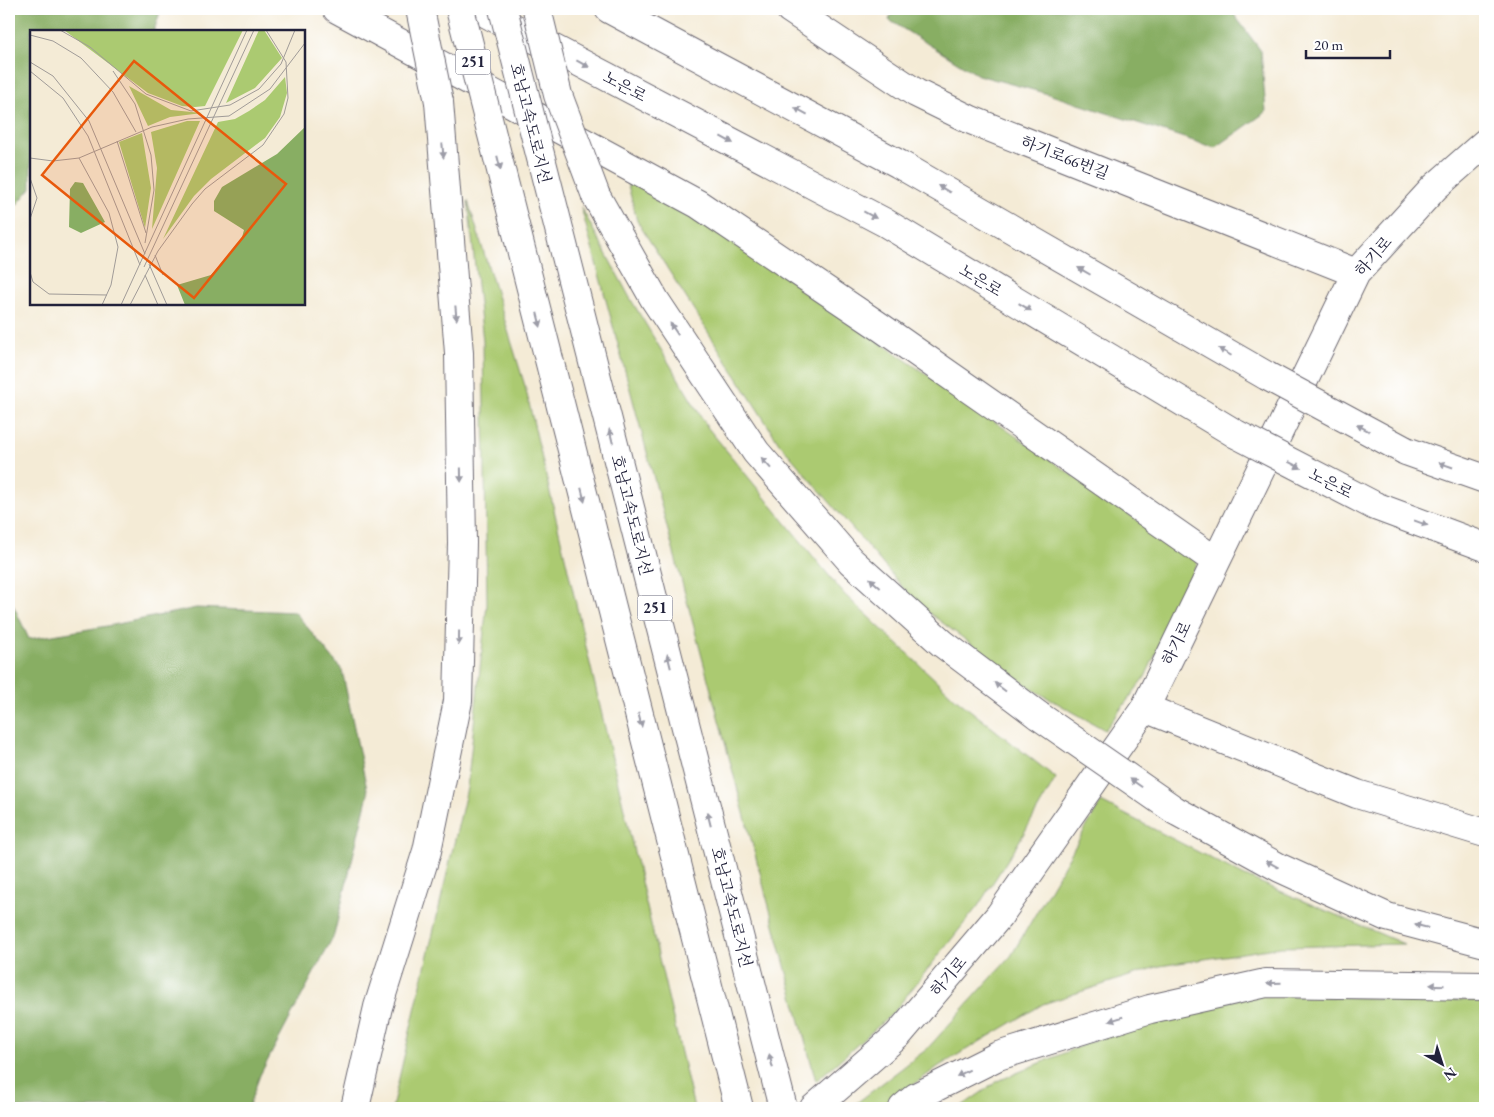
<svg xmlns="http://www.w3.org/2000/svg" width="1494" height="1117" font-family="'EB Garamond','Noto Serif KR',serif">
  <rect width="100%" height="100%" fill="#fff"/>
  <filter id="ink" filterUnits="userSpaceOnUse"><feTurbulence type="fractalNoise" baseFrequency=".02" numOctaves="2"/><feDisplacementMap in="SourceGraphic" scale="10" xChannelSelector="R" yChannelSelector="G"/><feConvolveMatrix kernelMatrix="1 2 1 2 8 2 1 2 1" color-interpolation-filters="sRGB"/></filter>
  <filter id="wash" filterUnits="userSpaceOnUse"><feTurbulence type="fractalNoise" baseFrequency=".0096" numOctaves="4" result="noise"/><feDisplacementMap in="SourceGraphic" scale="20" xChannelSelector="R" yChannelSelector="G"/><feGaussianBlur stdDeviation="1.12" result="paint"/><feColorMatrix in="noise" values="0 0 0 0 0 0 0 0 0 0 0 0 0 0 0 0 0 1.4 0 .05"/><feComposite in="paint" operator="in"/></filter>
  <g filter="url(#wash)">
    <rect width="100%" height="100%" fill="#f4ebd6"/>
    <!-- green -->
    <path fill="#abca71" stroke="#667656" d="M627 181 684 207 1198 562 1145 677 1105 730 1032 689 917 604 779 443 637 221Z
      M468 201 525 386 694 1108H392L467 788 487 604 483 341Z
      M581 207 630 298 708 428 844 594 956 699 1056 778 1017 845 978 906 892 1014 816 1081Z
      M1101 802 1245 876 1404 944 1281 947 1160 966 1043 1004 939 1066 882 1108H850L927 1049 1011 956Z
      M1256 995 1485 1001V1108H959L998 1081 1137 1022Z"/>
    <!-- forest -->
    <path fill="#88ae63" stroke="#55684f" d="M9 9H161L154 31H31V188L9 214Z
      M894 9H1230L1261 51 1266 112 1215 148 1048 94 978 75 889 20Z
      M9 596 29 639 113 625 196 608 295 612 342 670 368 794 334 935 260 1075 248 1108H9Z"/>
  </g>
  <g filter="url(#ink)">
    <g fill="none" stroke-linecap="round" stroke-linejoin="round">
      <defs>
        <path id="street" d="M337 9 698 204 882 328 1216 561
          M790 9 916 93 971 120 1356 273
          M1145 708 1357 794 1485 833
          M814 1108 898 1035 999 916 1145 708 1356 273 1435 187 1485 143"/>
        <path id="secondary" d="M478 9 884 222 1236 434
          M609 9 899 164 1267 376
          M1406 451 1485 479
          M1375 506 1485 547"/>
        <path id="highway" d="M487 115 739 1108
          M596 196 655 300 756 452 851 561 942 643 1039 716
          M1176 811 1280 868 1387 917 1485 943
          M355 1108 378 1007 427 851 458 701 462 543 459 353 439 102
          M903 1108 916 1097 998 1056 1150 1009 1266 983 1485 986"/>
      </defs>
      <!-- street casing -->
      <use href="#street" stroke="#6c6871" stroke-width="30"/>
      <!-- secondary casing -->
      <use href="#secondary" stroke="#6c6871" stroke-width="30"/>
      <!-- highway casing -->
      <use href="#highway" stroke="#6c6871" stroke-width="30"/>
      <!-- street -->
      <use href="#street" stroke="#fff" stroke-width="28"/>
      <!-- secondary -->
      <use href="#secondary" stroke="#fff" stroke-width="28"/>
      <!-- highway -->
      <use href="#highway" stroke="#fff" stroke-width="28"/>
      <defs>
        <path id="secondary-bridge" d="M1267 376 1406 451
          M1236 434 1375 506"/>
        <path id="highway-bridge" d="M420 9 439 102
          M460 9 487 115
          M503 9 783 1108
          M537 9 558 95 596 196
          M1039 716 1176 811"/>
      </defs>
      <!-- secondary-bridge casing -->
      <use href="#secondary-bridge" stroke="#6c6871" stroke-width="30" stroke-linecap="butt"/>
      <!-- highway-bridge casing -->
      <use href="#highway-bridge" stroke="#6c6871" stroke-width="30" stroke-linecap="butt"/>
      <!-- secondary-bridge -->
      <use href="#secondary-bridge" stroke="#fff" stroke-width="28"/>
      <!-- highway-bridge -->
      <use href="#highway-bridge" stroke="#fff" stroke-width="28"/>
    </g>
    <!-- one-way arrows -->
    <defs><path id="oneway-solid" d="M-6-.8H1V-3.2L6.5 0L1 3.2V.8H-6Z" transform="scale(1.25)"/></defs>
    <g fill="#9c9ca7">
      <use href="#oneway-solid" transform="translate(583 64) rotate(28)"/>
      <use href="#oneway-solid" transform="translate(801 111) rotate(-152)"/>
      <use href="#oneway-solid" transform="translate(727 140) rotate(28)"/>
      <use href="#oneway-solid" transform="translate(443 151) rotate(85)"/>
      <use href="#oneway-solid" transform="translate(499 163) rotate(76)"/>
      <use href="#oneway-solid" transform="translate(944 189) rotate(-150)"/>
      <use href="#oneway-solid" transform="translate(870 215) rotate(28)"/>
      <use href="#oneway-solid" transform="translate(1084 271) rotate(-150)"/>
      <use href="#oneway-solid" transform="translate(1025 307) rotate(31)"/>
      <use href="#oneway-solid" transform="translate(456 313) rotate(85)"/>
      <use href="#oneway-solid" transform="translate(539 320) rotate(76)"/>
      <use href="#oneway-solid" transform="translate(674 329) rotate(-123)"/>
      <use href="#oneway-solid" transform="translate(1225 352) rotate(-150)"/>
      <use href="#oneway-solid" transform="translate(1363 428) rotate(-152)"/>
      <use href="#oneway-solid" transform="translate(611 436) rotate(-104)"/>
      <use href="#oneway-solid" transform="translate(766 463) rotate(-131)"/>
      <use href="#oneway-solid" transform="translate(1295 465) rotate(27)"/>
      <use href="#oneway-solid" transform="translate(1446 465) rotate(-161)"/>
      <use href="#oneway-solid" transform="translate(461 475) rotate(89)"/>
      <use href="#oneway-solid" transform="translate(583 495) rotate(76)"/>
      <use href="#oneway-solid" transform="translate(1421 523) rotate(20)"/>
      <use href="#oneway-solid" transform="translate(875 583) rotate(-138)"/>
      <use href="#oneway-solid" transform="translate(459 638) rotate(91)"/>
      <use href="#oneway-solid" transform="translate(669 661) rotate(-104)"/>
      <use href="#oneway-solid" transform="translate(1000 687) rotate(-143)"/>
      <use href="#oneway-solid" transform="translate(640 720) rotate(76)"/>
      <use href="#oneway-solid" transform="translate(1136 783) rotate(-145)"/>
      <use href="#oneway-solid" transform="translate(709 819) rotate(-104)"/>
      <use href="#oneway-solid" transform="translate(1272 864) rotate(-151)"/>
      <use href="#oneway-solid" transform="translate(1421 926) rotate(-165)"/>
      <use href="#oneway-solid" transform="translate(1274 983) rotate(179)"/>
      <use href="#oneway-solid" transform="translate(1437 985) rotate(-178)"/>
      <use href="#oneway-solid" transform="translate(1116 1019) rotate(163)"/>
      <use href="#oneway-solid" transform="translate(771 1061) rotate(-104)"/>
      <use href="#oneway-solid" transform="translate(963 1073) rotate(153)"/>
    </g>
  </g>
  <g text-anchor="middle" stroke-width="5" stroke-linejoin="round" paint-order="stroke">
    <!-- shield labels -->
    <g fill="#fff" stroke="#646476" stroke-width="1">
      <rect x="455.5" y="49.5" width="35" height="25" rx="4"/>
      <rect x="637.5" y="595.5" width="35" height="25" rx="4"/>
    </g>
    <g font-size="15" font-weight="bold" fill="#22223b">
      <text x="473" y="67">251</text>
      <text x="655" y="613">251</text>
    </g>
    <!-- street labels -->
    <g font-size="16" fill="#22223b" stroke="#fff">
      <text transform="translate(625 86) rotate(28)" y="6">노은로</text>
      <text transform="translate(531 123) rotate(76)" y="6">호남고속도로지선</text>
      <text transform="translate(1065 157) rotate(21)" y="6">하기로66번길</text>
      <text transform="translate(1373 256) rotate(-49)" y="6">하기로</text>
      <text transform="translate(981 280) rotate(31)" y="6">노은로</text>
      <text transform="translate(1331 483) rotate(27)" y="6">노은로</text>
      <text transform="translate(632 515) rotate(76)" y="6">호남고속도로지선</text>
      <text transform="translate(1176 643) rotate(-64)" y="6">하기로</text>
      <text transform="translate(732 907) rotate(76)" y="6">호남고속도로지선</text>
      <text transform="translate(948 976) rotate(-50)" y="6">하기로</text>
    </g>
  </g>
  <!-- overview -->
  <g transform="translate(30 30)">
    <rect width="275" height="275" fill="#f4ebd6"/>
    <path d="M34 0H213L175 76 165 77 152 76 118 63ZM229 0H234L252 28 225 58 196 73ZM255 47 257 63 250 87 235 108 181 149 164 166 133 209 188 92 205 89 219 81 235 70ZM99 56 141 80 172 83 140 87 118 96ZM157 91H170L122 199 127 138 121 102ZM112 103 121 158 115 198 89 112Z" fill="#abca71"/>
    <path d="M275 97V275H155L147 255 181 245 211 211 214 200 184 181V171L192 157 247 124ZM45 152 53 153 75 192 51 203 39 197 40 159Z" fill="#88ae63"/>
    <path fill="none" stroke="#a09b98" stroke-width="1" d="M30 0 60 17 116 64 161 81 200 75 229 59 251 34 265 0M0 5 23 11 51 28 83 62 106 102M0 32 23 46 59 91 115 224M0 41 33 68 58 106 110 235M83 41 105 74 121 125 124 160 115 213M87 111 116 203M0 128 23 131 49 128 122 97 158 89 199 86 240 59 275 13M49 128 79 183 88 217 81 255 72 275M0 148 7 168 0 189M125 225 133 245M119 234 137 275M114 237 224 0M0 242 3 252 19 264 77 265M115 245 128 275M91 275 217 0M100 275 128 221 162 174 175 159 233 115 254 84 258 68 256 32 236 0"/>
    <path fill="#e8590c" fill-opacity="0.15" stroke="#e8590c" stroke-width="2.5" d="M104 31 256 154 164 268 12 145Z"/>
    <rect width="275" height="275" fill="none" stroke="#22223b" stroke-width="2.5"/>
  </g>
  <!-- margin -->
  <rect width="1494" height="1117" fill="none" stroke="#fff" stroke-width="30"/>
  <!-- north arrow -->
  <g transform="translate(1442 1064) rotate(141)" stroke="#ffffff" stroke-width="4" paint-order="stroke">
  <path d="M0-4L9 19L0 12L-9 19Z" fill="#22223b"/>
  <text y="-8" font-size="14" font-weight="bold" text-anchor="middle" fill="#22223b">N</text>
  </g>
  <!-- scale -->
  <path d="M1306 50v8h84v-8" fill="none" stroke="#22223b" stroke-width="2.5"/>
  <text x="1314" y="50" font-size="15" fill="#22223b" stroke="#ffffff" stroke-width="4" paint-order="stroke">20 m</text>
</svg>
